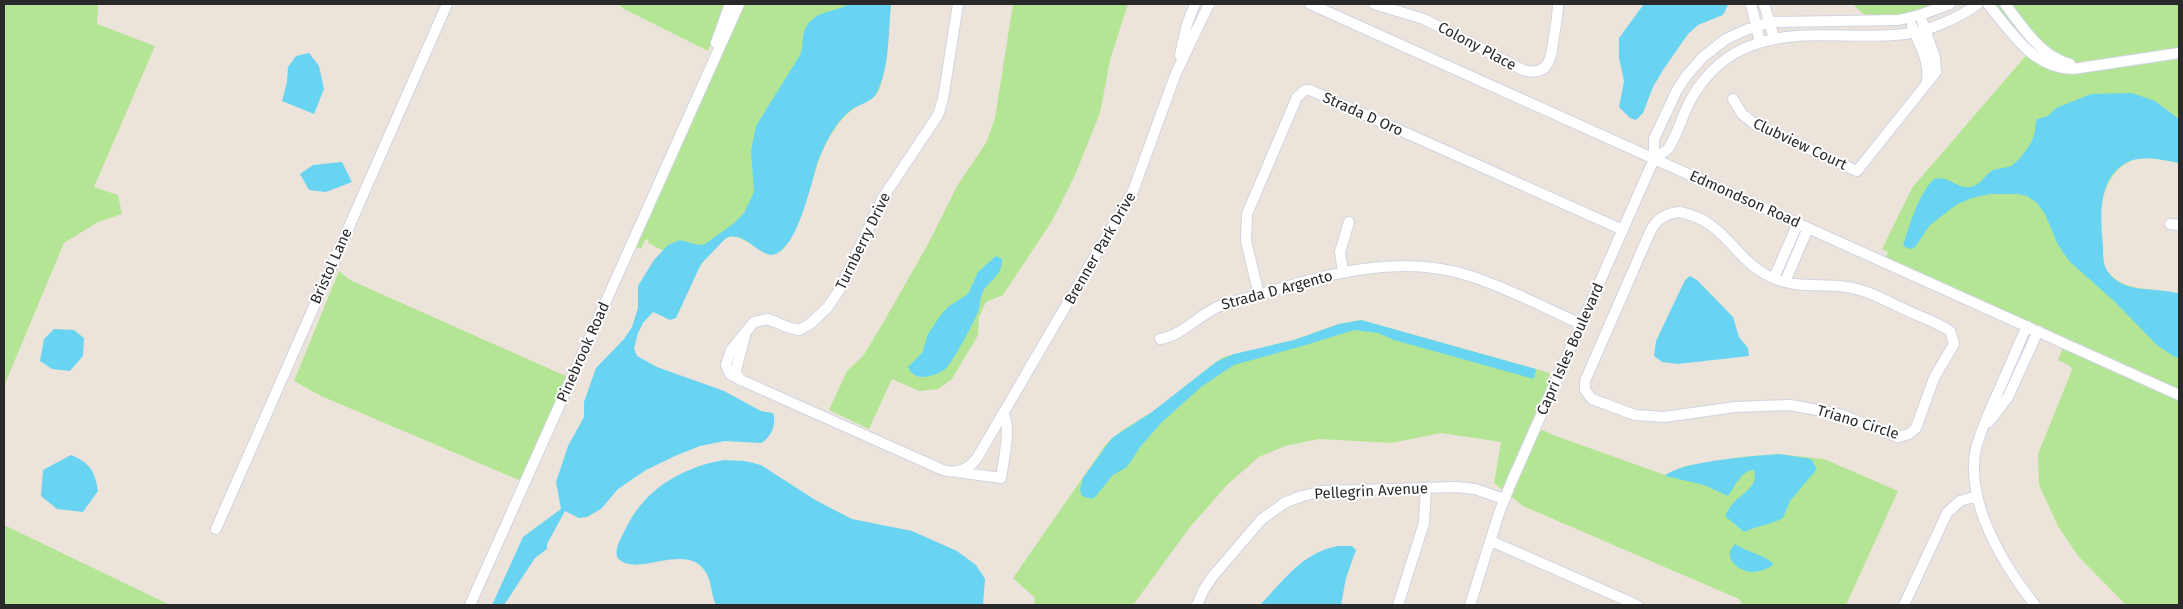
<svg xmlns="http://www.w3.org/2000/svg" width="2183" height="609" font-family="'Fira Sans',sans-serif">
  <rect width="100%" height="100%" fill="#ece4da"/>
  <!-- green -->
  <path fill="#b4e595" d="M4 4H98L97 24 155 46 94 187 118 195 122 214 98 222 64 243 4 386Z
    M618 4H725L708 51 624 9Z
    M744 4H891C888 31 889 64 879 90 873 102 861 102 852 110 840 119 829 136 823 150 812 174 800 241 778 253 766 260 748 237 731 236 717 241 705 257 699 269L648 243 649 239 645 240 641 249 635 247Z
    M1013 4H1128L1110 60 1100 113 1075 175 1052 221 1003 295 986 302 979 317 978 335 952 379 938 389 919 391 892 379 869 429 829 410 847 371 863 356 883 323 928 244 957 186 986 143 995 118Z
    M1853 4H1939C1917 11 1887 22 1865 14 1861 13 1856 7 1853 4Z
    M1989 4H2179V163C2167 161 2154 157 2141 158 2130 159 2122 165 2115 173 2094 200 2101 234 2104 266 2118 289 2139 288 2163 291 2169 291 2174 293 2179 293V390L1885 257 1889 252 1882 249 1912 188 2029 52Z
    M339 271 350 280 568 377 521 481 321 396 294 381Z
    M1361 320 1550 373 1548 378 1552 380 1532 425 1553 435 1665 475 1685 466 1741 457 1779 454 1824 459 1898 491 1846 605H1743L1739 599 1523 506 1494 483 1501 442 1441 433 1391 443 1319 439 1285 446 1259 457 1228 484 1190 527 1133 605 1034 604 1035 598 1013 578 1106 444 1121 431 1152 412 1223 357 1294 340 1339 324Z
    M2063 347 2179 400V605H2126L2078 556 2058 526 2039 485 2038 454 2072 370 2070 366 2058 360Z
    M4 525 170 605H4Z"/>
  <!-- water -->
  <path fill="#69d4f2" d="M849 4H891C888 32 890 64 878 90 873 103 860 103 851 110 836 121 825 143 818 161 811 182 797 255 770 255 754 251 744 231 726 238L701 264 676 318 670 320 653 312 643 323 638 333 634 349 637 356 657 367 724 391 761 411 773 413C777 424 771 438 761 443L725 441 700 446 675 456 646 470 618 489 601 509 587 517 579 518 565 511 547 544V549L535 558 504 605H492L523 537 561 509 556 482 568 446 584 417V402L596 368 624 339 632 327 638 308V286L654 260 668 245 680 240 699 245 705 244 733 224 744 213 754 192 751 151 756 126 800 55C804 46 801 37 805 29 814 10 834 13 849 4Z
    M1644 4 1728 5 1723 15 1698 25 1688 34 1663 70 1653 87 1643 113 1636 120 1630 118 1619 107 1624 81 1619 58V38Z
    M309 53 319 66 324 89 314 114 282 101 287 82 288 67 296 56Z
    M2132 93 2155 101 2179 119V163C2164 160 2144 155 2130 161 2097 175 2100 218 2103 246 2103 255 2103 265 2108 272 2122 291 2143 288 2164 291 2169 291 2174 293 2179 293V358L2173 356 2157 345 2115 302 2069 261 2058 245 2045 214 2037 203 2027 196 2018 194H1990L1972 198 1956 205 1930 225 1915 247 1910 249 1903 246C1909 226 1919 193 1934 179 1948 175 1955 187 1967 187 1978 188 1982 179 1989 173 1996 167 2004 169 2011 166 2020 161 2034 141 2035 131 2036 126 2035 124 2037 119L2048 116 2056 108 2091 94Z
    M342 162 352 182 326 192 309 190 300 174 313 165Z
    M996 256 1002 259C1003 277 987 281 982 294 980 299 980 304 979 309 976 319 953 361 947 367 942 373 930 377 922 377 916 377 910 373 908 367L922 353 928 334 940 316 948 307 968 294 978 272Z
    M1690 276 1697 280 1733 317 1739 337 1748 348 1749 356 1678 364 1662 362 1654 356 1656 341 1685 280Z
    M1361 320 1536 369 1534 379 1394 340 1378 333 1354 330 1306 345 1234 365 1201 387 1161 423 1141 446 1127 467 1113 475 1096 496 1091 499 1082 496 1080 490 1083 478 1112 438 1152 412 1216 362 1234 354 1294 340 1339 324Z
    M54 329 74 330 84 338 83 356 70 371 52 369 40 361 44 339Z
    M1779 454 1811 459 1817 469 1790 501 1783 518C1770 525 1757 526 1744 532L1725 516C1728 511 1730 506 1734 502 1743 493 1759 486 1754 470 1741 470 1735 487 1728 496L1704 485 1665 476C1681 461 1755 456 1779 454Z
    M71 455C90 463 95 471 98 491L83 512 57 509 41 496 43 470Z
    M724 460 745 461 761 465 817 501 852 519 912 531 957 551 976 565 985 579 983 605H716C711 595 712 581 705 571 684 541 635 580 617 557 615 548 620 540 624 532 643 490 680 468 724 460Z
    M1735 544C1747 552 1762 554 1773 563L1772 566C1766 569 1759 572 1752 572 1738 571 1721 557 1735 544Z
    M1338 546H1352L1356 550 1346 578 1341 605H1260C1283 581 1303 552 1338 546Z"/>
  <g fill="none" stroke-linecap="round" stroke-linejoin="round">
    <defs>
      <path id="minor" d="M958 4 943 99 938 115 882 199 840 289 828 307 810 324 799 330 790 328 768 319 754 322 731 350 726 365 730 374 741 380 943 470C957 474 968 470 977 458L1133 191 1176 73 1209 4
        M1310 4 2179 395
        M1374 4 1424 19 1523 70C1550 78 1552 55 1554 36 1556 25 1558 14 1558 4
        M1751 4 1760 42
        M1764 4 1774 38
        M1988 4C2011 31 2033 69 2073 69L2179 53
        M2005 4C2023 27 2040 56 2070 64
        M1912 26C1919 44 1932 65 1926 84
        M716 43 730 4
        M1180 55 1187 24 1195 4
        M1733 99 1742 114 1756 125 1857 171 1936 72 1935 58 1920 15
        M1654 159C1658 156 1663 153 1667 150 1675 141 1682 117 1688 105 1699 82 1719 60 1743 49 1796 25 1849 41 1905 34 1931 30 1956 19 1978 4
        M1680 212C1728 222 1733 260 1771 277 1797 289 1819 283 1846 287 1866 289 1886 301 1906 310 1920 317 1937 322 1950 331L1954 344 1934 378 1916 428 1909 434 1898 437 1839 414 1790 405 1735 407 1664 417 1635 415 1592 399 1585 390V381L1650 232C1656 219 1666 213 1680 212Z
        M2170 224 2179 225
        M1343 272 1340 252 1349 222
        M1774 278 1798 223
        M1785 282 1808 228
        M1259 295 1246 241 1247 214 1297 97 1305 90H1310L1623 230
        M2027 326C2016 350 2006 375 1995 399 1987 417 1979 434 1975 453 1967 506 2004 566 2035 605
        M1160 339C1184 335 1200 313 1222 305 1304 283 1386 249 1470 276 1508 288 1545 308 1581 324
        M741 380 736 374V370L746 332
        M1989 422 2008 397 2038 331
        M957 472 1001 478C1003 462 1012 426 1003 413
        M216 529 447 4
        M1491 541 1637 605
        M470 605 739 4
        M1197 605 1204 589 1213 576 1261 520 1284 503 1302 496 1323 491 1457 487 1475 489 1504 499
        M1398 605 1424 523 1426 488
        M1470 605 1499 513 1511 483 1654 159V139L1677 90 1687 75 1703 57 1726 39 1748 29 1770 22 1899 20 1920 15 1950 4
        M1904 605 1947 513 1960 501 1977 496"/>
    </defs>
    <!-- minor casing -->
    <use href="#minor" stroke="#d0d4e3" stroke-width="12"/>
    <!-- minor -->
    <use href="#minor" stroke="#fff" stroke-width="10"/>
  </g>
  <g text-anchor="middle" stroke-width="4" stroke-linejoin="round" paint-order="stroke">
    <!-- street labels -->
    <g font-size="15" fill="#292929" stroke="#fff">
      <text transform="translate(1477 46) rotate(28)" y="5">Colony Place</text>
      <text transform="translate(1363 114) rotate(24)" y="5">Strada D Oro</text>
      <text transform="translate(1800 144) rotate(25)" y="5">Clubview Court</text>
      <text transform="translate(1745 199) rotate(24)" y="5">Edmondson Road</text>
      <text transform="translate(863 241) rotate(-64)" y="5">Turnberry Drive</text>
      <text transform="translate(1100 248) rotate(-60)" y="5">Brenner Park Drive</text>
      <text transform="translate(331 266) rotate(-66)" y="5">Bristol Lane</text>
      <text transform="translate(1277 290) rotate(-15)" y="5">Strada D Argento</text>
      <text transform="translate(1570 349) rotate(-66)" y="5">Capri Isles Boulevard</text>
      <text transform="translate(583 352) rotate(-66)" y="5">Pinebrook Road</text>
      <text transform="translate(1858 422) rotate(17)" y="5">Triano Circle</text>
      <text transform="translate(1371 491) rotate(-3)" y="5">Pellegrin Avenue</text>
    </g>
  </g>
  <!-- border -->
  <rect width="2183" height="609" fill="none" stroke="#292929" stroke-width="10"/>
</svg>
